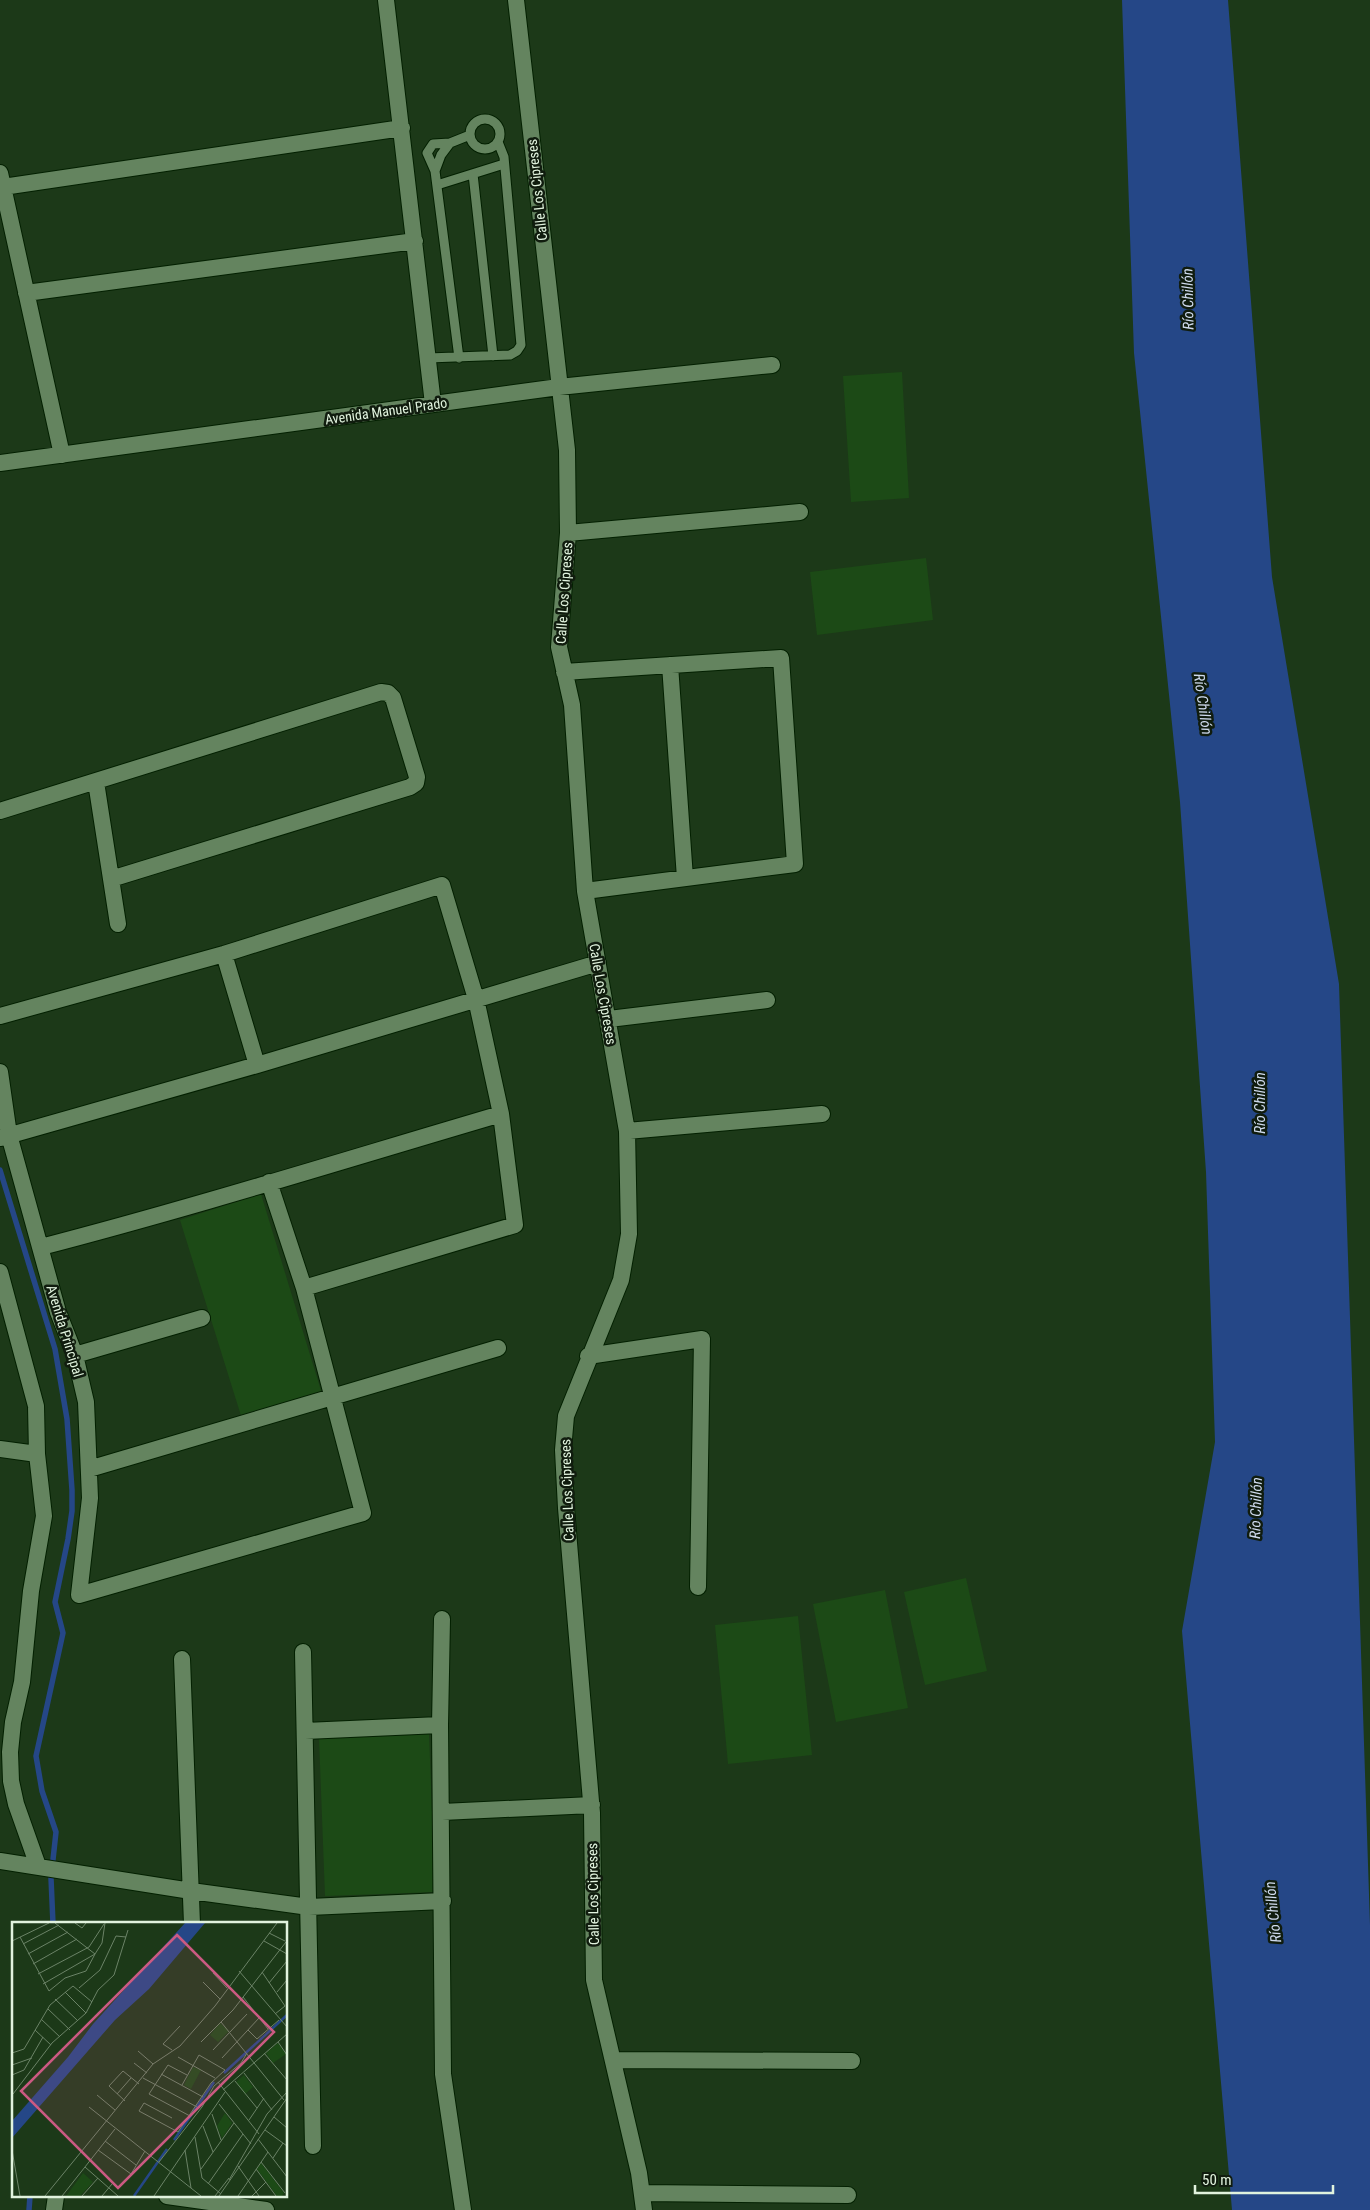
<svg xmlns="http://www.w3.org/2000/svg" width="1370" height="2210" font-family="'Roboto Condensed',sans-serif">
  <rect width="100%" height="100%" fill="#1c3918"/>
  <!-- green -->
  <path fill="#1c4a16" d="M902 372 909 498 851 502 843 376Z
    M926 558 933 620 817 635 810 572Z
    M261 1194 322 1394 242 1419 180 1220Z
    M966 1578 987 1671 925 1685 904 1592Z
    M885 1590 908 1708 836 1722 813 1604Z
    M798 1616 812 1755 728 1764 715 1625Z
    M429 1733 435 1892 325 1896 319 1738Z"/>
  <!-- water -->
  <path fill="#254787" d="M1122 0H1228L1272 577 1339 984 1370 1925V2210H1232L1182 1631 1215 1442 1206 1172 1180 802 1134 353Z"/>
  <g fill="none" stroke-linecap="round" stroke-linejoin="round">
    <!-- stream -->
    <path stroke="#254787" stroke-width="5.5" d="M0 1170 55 1349 67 1419 72 1490V1511L68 1539 55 1602 63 1633 36 1756 42 1791 56 1832 51 1878 53 1924
      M29 2210 30 2196"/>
    <defs>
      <path id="service" d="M470 134a15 15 0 1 1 30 0a15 15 0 1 1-30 0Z
        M435 171 441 155 450 143
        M473 174 493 356
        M437 185 504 164
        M428 358 510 355 517 351 521 345 504 157 498 142
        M459 358 435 171 427 153 433 144 450 143 470 135"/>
      <path id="minor" d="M386 0 433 404
        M516 0 567 450 568 533 559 647 572 705 585 891 627 1131 629 1234 621 1280 566 1416 563 1450 566 1508 592 1813 594 1980 639 2173 644 2210
        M0 173 62 455
        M3 187 402 128
        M26 293 415 241
        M0 463 559 387 772 365
        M568 533 800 512
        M670 665 685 878
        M564 672 781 658 795 864 585 891
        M96 782 118 924
        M0 811 381 692 388 693 393 698 417 777 416 783 410 787 111 879
        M224 954 257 1065
        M0 1016 224 954 442 885 476 999 501 1114 515 1225 304 1288
        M609 1019 767 1000
        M0 1072 9 1135 58 1312 75 1355 86 1402 90 1498 79 1595 363 1513 304 1288 269 1182
        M627 1131 822 1114
        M0 1138 257 1065 598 963
        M41 1247C195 1207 348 1159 501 1114
        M0 1272 36 1406 37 1454 44 1516 31 1591 22 1682 13 1722 10 1752 11 1781 16 1804 38 1866
        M75 1355 202 1318
        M588 1356 702 1339 698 1587
        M0 1449 37 1454
        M89 1469 498 1348
        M442 1619 440 1725 443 2074 463 2210
        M303 1652 313 2146
        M182 1659 192 1924
        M305 1731 440 1725
        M442 1812 592 1805
        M0 1861 191 1891 309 1907 443 1901
        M613 2060 852 2061
        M642 2193 848 2195
        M167 2196 266 2210
        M54 2210 56 2196"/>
    </defs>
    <!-- service casing -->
    <use href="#service" stroke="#032001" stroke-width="11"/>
    <!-- minor casing -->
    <use href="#minor" stroke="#032001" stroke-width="18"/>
    <!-- service -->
    <use href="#service" stroke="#64845f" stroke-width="9"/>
    <!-- minor -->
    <use href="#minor" stroke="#64845f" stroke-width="16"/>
  </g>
  <g text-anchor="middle" stroke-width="5" stroke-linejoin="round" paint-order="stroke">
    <!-- street labels -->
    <g font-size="14" fill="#e1f3de" stroke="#101c0e">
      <text transform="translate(537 190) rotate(-96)" y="5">Calle Los Cipreses</text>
      <text transform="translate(386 411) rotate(-8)" y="5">Avenida Manuel Prado</text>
      <text transform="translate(564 593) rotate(-86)" y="5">Calle Los Cipreses</text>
      <text transform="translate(603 994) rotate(80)" y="5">Calle Los Cipreses</text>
      <text transform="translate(65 1331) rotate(73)" y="5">Avenida Principal</text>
      <text transform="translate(567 1490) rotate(-92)" y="5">Calle Los Cipreses</text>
      <text transform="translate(593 1894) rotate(-91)" y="5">Calle Los Cipreses</text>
    </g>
    <!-- water labels -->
    <g font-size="15" font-style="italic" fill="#cfdaed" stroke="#101c0e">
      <text transform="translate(1188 299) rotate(-91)" y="5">Río Chillón</text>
      <text transform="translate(1203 704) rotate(82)" y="5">Río Chillón</text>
      <text transform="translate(1260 1103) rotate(-90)" y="5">Río Chillón</text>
      <text transform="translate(1256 1508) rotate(-88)" y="5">Río Chillón</text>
      <text transform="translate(1273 1912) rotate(-96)" y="5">Río Chillón</text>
    </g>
  </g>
  <!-- overview -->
  <g transform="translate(12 1922)">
    <rect width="275" height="275" fill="#1c3918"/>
    <path d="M208 101 217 109 206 120 198 113ZM266 121 274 132 261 141 254 131ZM181 145 189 148 179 167 172 163ZM232 153 241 165 233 172 224 160ZM213 191 220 201 210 216 205 204ZM249 241 272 271 270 274H265L245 247ZM71 251 81 260 68 274H54Z" fill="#1c4a16"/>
    <path d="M173 1H193L137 67 103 98 0 216V199L56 135 81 102Z" fill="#254787"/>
    <path fill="none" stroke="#254787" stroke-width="2.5" d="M212 151 275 93M162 218 202 160M122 274 155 227"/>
    <path fill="none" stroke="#6b8367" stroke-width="1" d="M63 1 70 6 74 1M257 11 273 19M8 15 37 69 53 56 74 49 83 32 43 1M0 19 37 1M252 19 275 32M11 22 47 3M77 25 92 2M16 32 56 10M21 42 65 17M227 49 275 105M250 50 273 84 263 92M201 51 215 66M26 52 77 25M191 60 208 77M257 61 275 39M31 62 83 32 90 21 93 1M67 66 88 48 104 14 114 15M53 70 74 91M265 70 275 58M231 75 256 107M43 77 66 99M36 87 58 108M29 97 48 115M209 100 272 178M23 108 39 123M236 108 245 117 267 98M189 120 221 88 274 20M266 120 275 133M160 128 151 122 168 104M201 128 235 92M126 129 141 142M0 131 12 127 38 83 61 64 80 80M252 131 275 158M166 135 203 156M210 136 247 96M122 141 135 151M0 143 20 136M232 151 260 188M149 152 191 175M0 153 12 148 31 115M175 153 156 143 137 172 178 194M131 156 185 185M223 159 245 186M206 160 247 212M211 168 275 112M1 172 40 121 74 91 86 68 102 53 116 8M105 172 119 156M85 173 103 188M113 179 97 164 111 149 127 162M207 182 239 222M77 185 189 274M200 192 209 218M262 195 275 206M160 196 132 181 127 189 166 210M237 198 252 176M191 204 201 230M253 208 275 224M166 210 199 161 213 148 187 133 170 163M183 215 190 256 209 272M246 217 275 255M93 219 124 243M0 228 8 274M86 228 119 252M173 228 179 266M261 236 271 221M147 240 190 185 202 164 229 141 235 131M249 240 273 271M226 244 247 274M73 245 106 274M189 247 222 201M244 247 264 274M116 257 133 229M217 258 255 192 275 170M196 262 231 212M33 274 141 142 168 124 203 84 265 1M50 274 103 207M70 274 86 256M90 274 100 262M142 274 213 170M203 274 217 256M207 274 275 176M226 274 256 230M240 274 254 260"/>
    <path fill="#cb5a82" fill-opacity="0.15" stroke="#cb5a82" stroke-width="2.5" d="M165 13 262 110 106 266 9 169Z"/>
    <rect width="275" height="275" fill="none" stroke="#e1f3de" stroke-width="2.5"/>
  </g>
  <!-- scale -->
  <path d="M1195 2185v8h138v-8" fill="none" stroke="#e1f3de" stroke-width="2.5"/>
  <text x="1202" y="2185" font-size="15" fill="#e1f3de" stroke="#101c0e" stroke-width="4" paint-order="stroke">50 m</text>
</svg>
